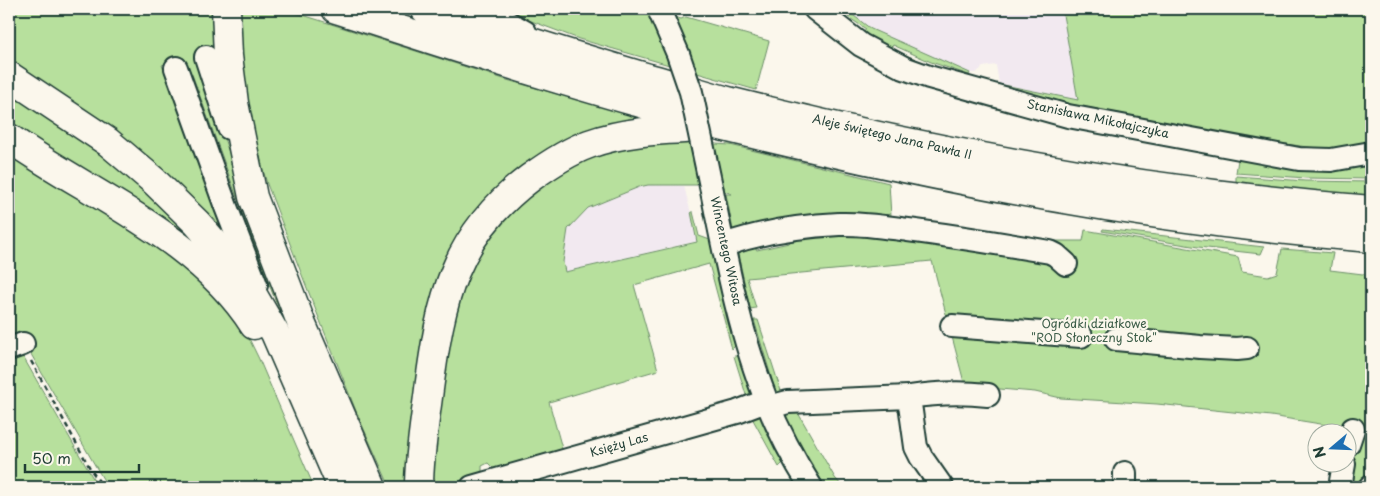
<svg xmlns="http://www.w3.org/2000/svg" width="1380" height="496" font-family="'Playpen Sans',sans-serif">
  <rect width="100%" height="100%" fill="#fbf7ec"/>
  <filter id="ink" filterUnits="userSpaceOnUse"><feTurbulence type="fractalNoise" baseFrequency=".02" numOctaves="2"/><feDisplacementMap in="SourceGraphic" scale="10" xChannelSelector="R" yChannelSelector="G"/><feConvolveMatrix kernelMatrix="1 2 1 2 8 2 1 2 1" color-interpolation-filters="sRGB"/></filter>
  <g filter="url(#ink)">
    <!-- built -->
    <path fill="#f2e9f0" d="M845 9H1062L1078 100 999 84 996 65 983 67 976 73H970L871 29Z
      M648 185 684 186 698 241 565 272 563 262 568 229 581 214 588 208 639 187Z"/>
    <!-- green -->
    <path fill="#b7e09d" stroke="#6b8e68" d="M9 9H284L507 80 659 122 626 126 474 221 411 487H390L358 416 307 288 267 184 250 122 216 47 194 54 271 271 362 487H351L268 282 193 77 184 58 162 65 225 236 182 190 130 142 9 62Z
      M505 9H651L681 19 686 17 769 41 756 90 579 39 518 16Z
      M836 9H845L871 29 970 73 969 75 931 62 893 45 891 48 930 66 891 55 845 19 864 32 866 29Z
      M1062 9H1371V141L1333 149H1321L1266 141 1054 101V104L1334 155 1081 114 997 85 999 84 1078 100Z
      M9 92 111 159 157 196 202 251 9 127Z
      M687 142 730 145 889 183 891 216 1044 241H1083L1085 230 1238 257 1242 272 1268 276 1277 273 1282 249 1333 253 1330 270 1371 275V481L1358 487H1345L1352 445 1358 430 1271 416 1157 404 1061 398 1035 392 965 386 932 261 747 278 756 308 750 309 737 249 747 244 757 250 789 243 801 231 855 228 933 237 1043 253 1052 255 1062 264 1066 260C1060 253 1053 249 1044 247 998 239 951 232 904 227 883 224 861 220 840 220 804 220 769 227 734 235L726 194H732L698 181 697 185H648L639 187 588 208 568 229 563 262 565 272 697 242 691 212H693L699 236 710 240 736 345 732 349 709 264 634 285 658 370 549 402 563 452 569 451 567 456 502 474 497 472 488 463 482 466V476L461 487H426C430 434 437 381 448 329 452 306 456 281 468 260 472 254 477 248 482 242 516 196 568 154 627 145 647 143 667 143 687 142Z
      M9 146 155 237 237 314 259 359 314 487H111L103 479 28 349 9 343Z
      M1239 153 1371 160V179L1306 178 1236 173Z
      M1236 176 1305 181 1371 182V197L1236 183Z
      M1103 229 1264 247 1261 254 1198 247 1102 231Z
      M754 320H758L782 394 777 396Z
      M9 355H22L98 487H9Z
      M734 356H739L752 397 747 398Z
      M783 411H797L835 478 843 487H826L806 457Z
      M758 413 783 463 779 467 751 416Z"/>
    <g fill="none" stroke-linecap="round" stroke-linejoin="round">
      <defs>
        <path id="minor" d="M484 9 525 32
          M815 9 861 45 904 68 929 77 1068 116 1299 159 1331 160 1371 153
          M206 57 229 128
          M176 68 226 207 256 285
          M712 191C726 261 740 335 767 402 779 432 794 460 811 487
          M724 245C761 232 800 226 839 224 862 223 885 227 908 230 955 236 1003 244 1050 252L1056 255 1066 264
          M952 326 1081 336
          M1116 339 1200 347 1237 349 1247 348
          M9 349 23 344
          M909 397C935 393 962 392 988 395
          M769 407 788 402 909 397 916 447 921 457 942 487
          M1348 444 1353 429
          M1125 473V487
          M472 487 737 412 766 401
          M1340 487 1344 464
          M1370 487 1371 486"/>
        <path id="highway" d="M226 9 228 56 234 103 253 197 302 325 372 487
          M336 9C436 41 536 74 637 102 666 111 695 120 724 127 937 179 1152 221 1371 238
          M425 9C500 32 574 56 649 78 675 85 702 94 728 101 940 154 1154 193 1371 210
          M9 76 108 142 154 181 197 223 239 271 275 333 342 487
          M9 138C90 195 199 238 254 325
          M419 487C419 454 425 422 429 389 441 299 453 236 530 178 548 165 567 152 589 144 625 131 663 130 701 128"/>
      </defs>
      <!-- minor casing -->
      <use href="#minor" stroke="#1f3d34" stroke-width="26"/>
      <!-- highway casing -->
      <use href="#highway" stroke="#1f3d34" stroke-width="31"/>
      <!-- path -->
      <path stroke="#1f3d34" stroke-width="2.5" stroke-dasharray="5 4" stroke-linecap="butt" d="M31 361 91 470 103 487"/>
      <!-- minor -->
      <use href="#minor" stroke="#fbf7ec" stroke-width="22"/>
      <!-- highway -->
      <use href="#highway" stroke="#fbf7ec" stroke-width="28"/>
      <defs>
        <path id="minor-bridge" d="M660 12 678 54 691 92 712 191"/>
      </defs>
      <!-- minor-bridge casing -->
      <use href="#minor-bridge" stroke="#1f3d34" stroke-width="26" stroke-linecap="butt"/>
      <!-- minor-bridge -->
      <use href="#minor-bridge" stroke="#fbf7ec" stroke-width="22"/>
    </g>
  </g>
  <g text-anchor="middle" stroke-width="4.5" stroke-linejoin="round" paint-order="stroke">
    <!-- street labels -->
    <g font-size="12" fill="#1f3d34" stroke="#fbf7ec">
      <text transform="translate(1098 119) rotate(12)" y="4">Stanisława Mikołajczyka</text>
      <text transform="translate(892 137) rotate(13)" y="4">Aleje świętego Jana Pawła II</text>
      <text transform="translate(726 251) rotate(78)" y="4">Wincentego Witosa</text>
      <text transform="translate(619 445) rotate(-16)" y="4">Księży Las</text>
    </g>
    <!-- park labels -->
    <g font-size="12" fill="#3d5e49" stroke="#fbf7ec">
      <text x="1094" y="328">Ogródki działkowe<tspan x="1094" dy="14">"ROD Słoneczny Stok"</tspan></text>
    </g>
  </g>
  <!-- margin -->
  <rect width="1380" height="496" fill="none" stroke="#fbf7ec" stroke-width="30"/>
  <rect x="15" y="15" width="1350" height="466" fill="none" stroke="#1f3d34" stroke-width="2" filter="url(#ink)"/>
  <!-- north arrow -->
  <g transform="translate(1332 448) rotate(251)"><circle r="24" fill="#fbf7ec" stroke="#a3ada2"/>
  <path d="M0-4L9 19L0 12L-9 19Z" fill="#1f6fb2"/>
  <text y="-8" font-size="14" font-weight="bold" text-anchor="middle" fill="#1f3d34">N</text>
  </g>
  <!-- scale -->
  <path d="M25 464v8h114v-8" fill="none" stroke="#1f3d34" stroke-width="2.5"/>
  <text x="32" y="464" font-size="15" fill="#1f3d34" stroke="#fbf7ec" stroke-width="4" paint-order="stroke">50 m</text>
</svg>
